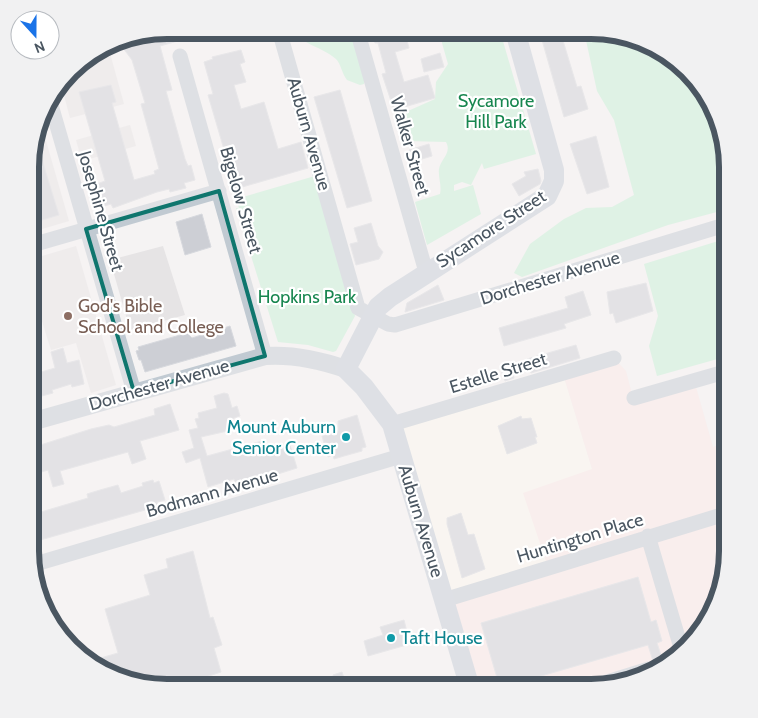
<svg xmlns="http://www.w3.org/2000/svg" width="758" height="718" font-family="Cabin,sans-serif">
  <rect width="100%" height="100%" fill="#f5f3f3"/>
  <!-- commercial -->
  <path fill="#fdf9ef" d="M563 374 592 469 548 567 444 600 392 424Z"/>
  <!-- education -->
  <path fill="#e6e4e5" d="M108 46 124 104 70 118 61 84 77 64Z
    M40 120 69 221 32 232 33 140Z
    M130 125 136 146 82 161 76 140Z
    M76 246 116 385 91 393 76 343 51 350 32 289V259Z
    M163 246 185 315 130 330 110 260Z"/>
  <!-- medical -->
  <path fill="#fce8e6" d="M614 358 626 371 633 398 694 380 713 447 728 442V560L714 612 675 660 600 688H470L444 600 548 567 523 493 592 469 563 374Z"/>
  <!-- green -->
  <path fill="#c3f1d5" d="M293 30H354L365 80 364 84 360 85 347 80C342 74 341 64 336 59 321 46 306 47 293 30Z
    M442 31H500L536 154 484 169 482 163 471 185 462 182 454 185V191L473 185 481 214 427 245 415 202 440 194C442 186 438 177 439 169 441 159 452 153 446 142L408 141 396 123 399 115 435 99 436 82 448 64 442 43Z
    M584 31H609L659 48 675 62 684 79 704 95 726 153 728 209 668 225 522 277 514 273 530 244 564 219 586 208 612 207 634 195 614 120 597 91Z
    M315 176 355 316 336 351 333 352 308 345 278 342 236 208H239L236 199Z
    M728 238V356L657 376 649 346 658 316 644 264Z"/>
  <!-- building -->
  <path fill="#cdcfd5" stroke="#d7d9de" d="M167 30H205L206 33 160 46 172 90 166 91 185 159 188 166 191 165 195 180 184 183 186 188 170 192 169 189 157 192 113 208 111 204 101 207 97 192 100 191 97 184 105 181 79 92 111 85 116 102 112 103 134 180 155 174 154 171 159 169 141 104 145 103 132 60 123 48 120 39Z
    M372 31H395L398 39 406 37 409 48 395 52 404 82 428 75 435 98 394 110 382 74 386 73 378 43H375Z
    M561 34 577 87 581 86 588 109 564 117 542 40Z
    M241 50 245 62 240 64 246 82 234 85 241 109 264 102 278 149 301 142 308 168 232 190 225 164 228 163 208 95 213 94 204 62 213 59 212 57Z
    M440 53 444 67 424 72 421 59Z
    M340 90 372 201 347 208 314 97Z
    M596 136 609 187 587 194 570 144Z
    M35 137 59 215 32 223 33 140Z
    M429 144 432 156 412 162 409 150Z
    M538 169 541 181 540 184 519 196 512 184 526 176 524 172Z
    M202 214 211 247 185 255 176 222Z
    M371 223 378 246 383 252 379 259 356 265 350 244 358 242 354 228Z
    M646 283 653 311 616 323 613 313 610 314 607 292Z
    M438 285 444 300 405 312 407 303Z
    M583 291 591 315 564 324 566 328 504 346 499 328 568 308 565 297Z
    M230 326 236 346 145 372 141 360H139L136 351 139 350 138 347 187 333 192 338Z
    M576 345 580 358 531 373 527 359Z
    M63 348 67 363 79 360 84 384 72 387 71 384 52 390 53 393 38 397 31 375 55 368 51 352Z
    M510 364 514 378 505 381 500 367Z
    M224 393 228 394 232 408 237 406 240 416 229 420 232 430 201 437 207 456 262 441 265 453 290 445 297 468 237 487 234 479 208 487 200 458 186 463 182 452 194 448 189 430 198 428 195 419 199 418 198 413 217 408 214 396Z
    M728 394V425L725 426 717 397Z
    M170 404 179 430 140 441 146 459 132 464 128 452 60 471 64 484 53 487 48 470 31 475V448L91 429 109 425 114 427 155 415 154 409Z
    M357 415 366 447 362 448V451L344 456 334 459 333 455 328 457 322 436 338 431V421Z
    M521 416 522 419 531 418 537 437H535L537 443 507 454 498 426Z
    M153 480 154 483 159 481 165 500 157 502 159 506 30 543 31 515 88 498 87 494 100 490 118 485 121 493 143 486 142 483Z
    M461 513 468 535 474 534 485 569 462 578 447 524V518Z
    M193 551 210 618 213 617 222 645 214 648 221 672 197 680 199 688H158L106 674 100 669 97 659 118 653 105 609 150 595 144 575 168 568 166 559Z
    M638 577 651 622 656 620 662 641 657 643 664 664 658 666 653 661 648 645 500 688 481 623Z
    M404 620 410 644 368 656 364 641 383 635 380 627Z
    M342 672 346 684 336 687 333 675Z"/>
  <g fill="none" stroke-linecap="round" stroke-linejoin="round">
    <!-- minor -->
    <path stroke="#c1cad2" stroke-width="15" d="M279 30 358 308 388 324 395 325 728 224
      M357 30 426 272
      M180 56 265 356
      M49 98 134 392
      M32 245 219 191
      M634 398 728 371
      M392 424 614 358
      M648 536 682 651
      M32 565 401 456
      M444 600 728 513
      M588 688 649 669"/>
    <!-- tertiary -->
    <path stroke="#c1cad2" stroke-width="18" d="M31 422 265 356C293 354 320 360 346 369"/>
    <!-- secondary -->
    <path stroke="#c1cbd6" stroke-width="20" d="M470 688 392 424 364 387 346 369 378 307 390 297 547 196 554 181V170L515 31"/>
  </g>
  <!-- marked area -->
  <path d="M0 0H758V718H0ZM219 191 265 356 134 392 86 229Z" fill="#f5f3f3" fill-opacity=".55" fill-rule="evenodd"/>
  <path fill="none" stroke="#0f766e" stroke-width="4" stroke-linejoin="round" d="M219 191 265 356 134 392 86 229Z"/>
  <!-- markers -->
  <circle fill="#8d6e63" stroke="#fff" stroke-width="2" cx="68" cy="316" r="5"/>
  <g fill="#0f9aa8" stroke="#fff" stroke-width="2">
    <circle cx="346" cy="437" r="5"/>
    <circle cx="391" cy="638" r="5"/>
  </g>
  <g text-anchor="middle" stroke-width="4.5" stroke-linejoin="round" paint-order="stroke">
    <!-- park labels -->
    <g font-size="18" fill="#17864f" stroke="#fff">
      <text x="496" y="107">Sycamore<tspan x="496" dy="21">Hill Park</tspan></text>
      <text x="307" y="303">Hopkins Park</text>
    </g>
    <!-- street labels -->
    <g font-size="18" fill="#4a5661" stroke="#fff">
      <text transform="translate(309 134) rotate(74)" y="6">Auburn Avenue</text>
      <text transform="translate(410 146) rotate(74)" y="6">Walker Street</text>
      <text transform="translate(241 200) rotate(74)" y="6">Bigelow Street</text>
      <text transform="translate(101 211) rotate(74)" y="6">Josephine Street</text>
      <text transform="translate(491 229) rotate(-33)" y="6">Sycamore Street</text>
      <text transform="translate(550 278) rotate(-17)" y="6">Dorchester Avenue</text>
      <text transform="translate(498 373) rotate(-17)" y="6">Estelle Street</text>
      <text transform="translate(159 385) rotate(-16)" y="6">Dorchester Avenue</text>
      <text transform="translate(212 493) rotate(-16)" y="6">Bodmann Avenue</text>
      <text transform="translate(421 521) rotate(73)" y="6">Auburn Avenue</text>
      <text transform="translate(580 538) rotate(-17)" y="6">Huntington Place</text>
    </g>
    <!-- education labels -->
    <g font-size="18" fill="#785e54" stroke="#fff" text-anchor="start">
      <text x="78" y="312">God's Bible<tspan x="78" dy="21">School and College</tspan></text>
    </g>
    <!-- culture labels -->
    <g font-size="18" fill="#0d838f" stroke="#fff" text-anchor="end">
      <text x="336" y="433">Mount Auburn<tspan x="336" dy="21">Senior Center</tspan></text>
      <text x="401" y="644" text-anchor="start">Taft House</text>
    </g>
  </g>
  <!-- crop -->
  <path d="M0 0H758V718H0ZM167 39H591A128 128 0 0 1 719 167V551A128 128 0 0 1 591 679H167A128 128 0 0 1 39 551V167A128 128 0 0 1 167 39Z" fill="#f1f1f2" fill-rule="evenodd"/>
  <path fill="none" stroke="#4a5661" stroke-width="6" d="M167 39H591A128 128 0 0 1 719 167V551A128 128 0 0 1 591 679H167A128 128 0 0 1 39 551V167A128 128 0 0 1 167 39Z"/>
  <!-- north arrow -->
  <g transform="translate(35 35) rotate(159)"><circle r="24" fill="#ffffff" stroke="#b7bbc0"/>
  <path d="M0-4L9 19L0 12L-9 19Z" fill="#1a73e8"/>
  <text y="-8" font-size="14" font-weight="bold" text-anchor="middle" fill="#4a5661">N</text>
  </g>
</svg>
